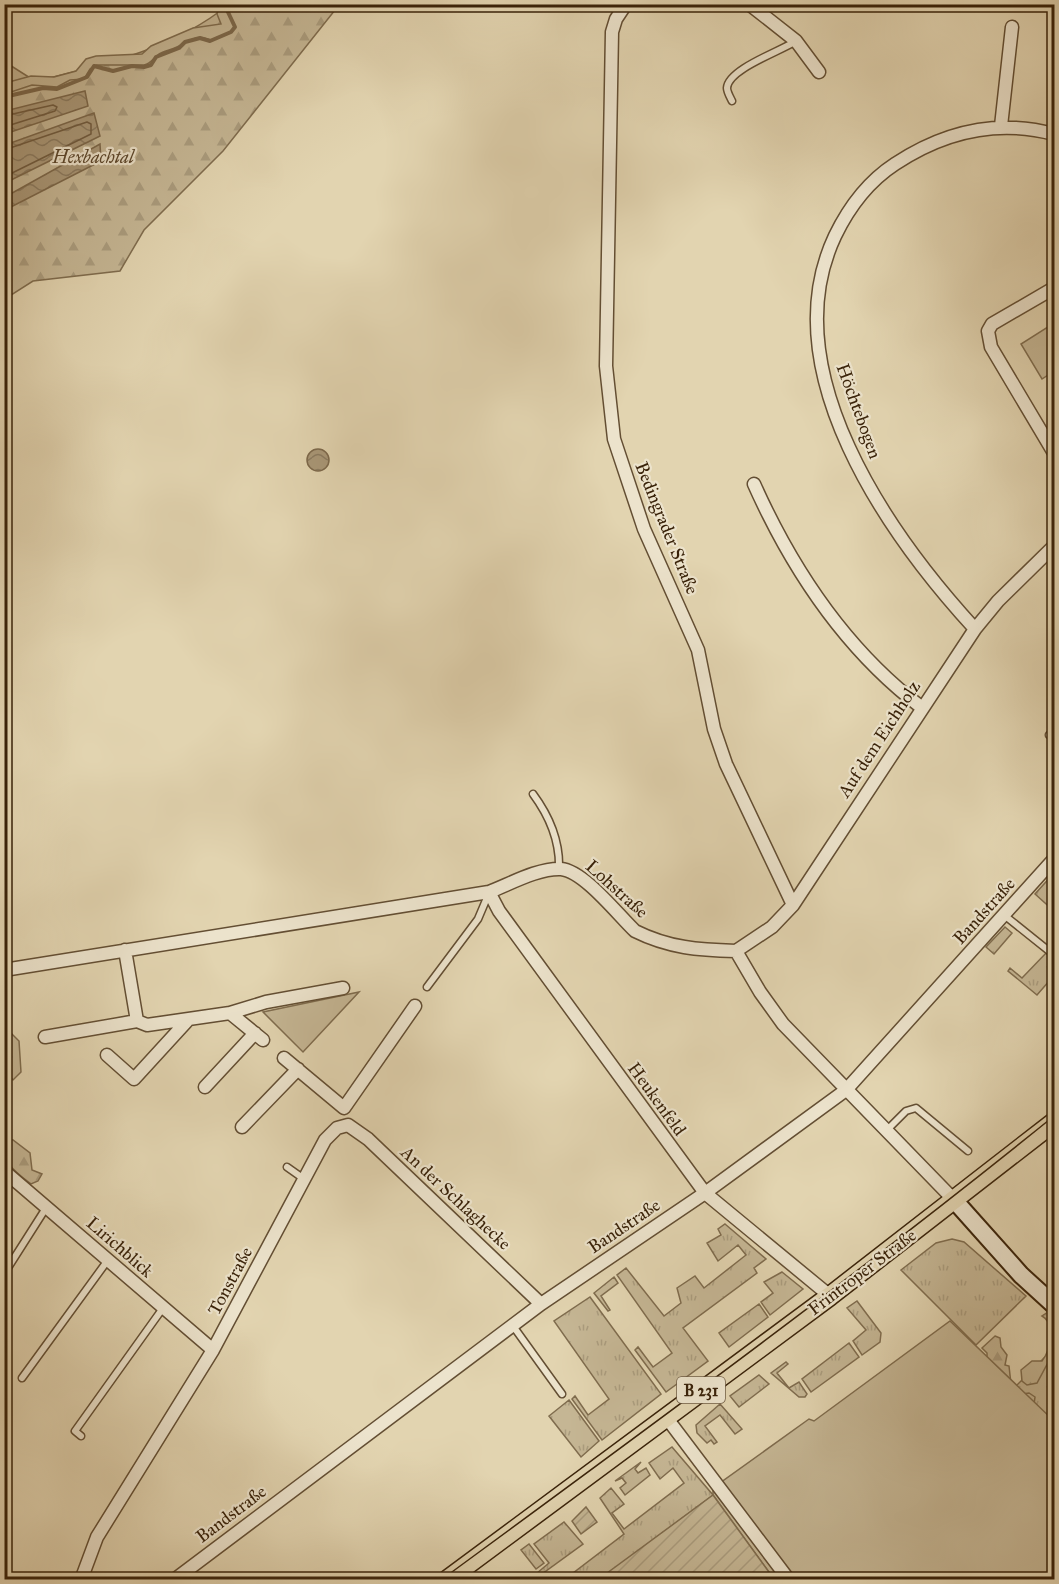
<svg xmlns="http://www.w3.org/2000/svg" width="1059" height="1584" font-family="'IM FELL Great Primer',serif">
  <defs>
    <pattern id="grass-tufts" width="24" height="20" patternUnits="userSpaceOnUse" patternTransform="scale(1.5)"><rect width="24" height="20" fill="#c5b694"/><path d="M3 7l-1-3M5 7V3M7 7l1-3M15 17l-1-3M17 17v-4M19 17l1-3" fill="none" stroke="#aa9c7e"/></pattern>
    <pattern id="forest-firs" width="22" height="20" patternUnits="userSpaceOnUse" patternTransform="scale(1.5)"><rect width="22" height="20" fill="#c5b694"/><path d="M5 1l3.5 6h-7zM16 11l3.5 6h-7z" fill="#aa9c7e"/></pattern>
    <pattern id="garden-furrows" width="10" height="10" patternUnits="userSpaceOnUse" patternTransform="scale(1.5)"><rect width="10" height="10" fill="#c5b694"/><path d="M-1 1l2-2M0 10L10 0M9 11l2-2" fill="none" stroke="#aa9c7e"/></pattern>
    <pattern id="water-waves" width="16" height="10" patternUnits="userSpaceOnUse" patternTransform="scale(1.5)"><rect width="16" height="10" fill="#a99777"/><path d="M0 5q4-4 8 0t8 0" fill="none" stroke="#8b7b60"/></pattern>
  </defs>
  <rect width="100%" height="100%" fill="#e2d4b0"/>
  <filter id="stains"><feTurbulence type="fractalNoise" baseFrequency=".00333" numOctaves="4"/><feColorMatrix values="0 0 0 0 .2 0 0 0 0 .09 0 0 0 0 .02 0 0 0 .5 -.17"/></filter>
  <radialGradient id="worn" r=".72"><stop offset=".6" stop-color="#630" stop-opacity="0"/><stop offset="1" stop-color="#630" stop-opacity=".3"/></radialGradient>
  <!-- grass -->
  <path fill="url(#grass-tufts)" stroke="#7f6c4e" stroke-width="1.5" d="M5 62 35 81 5 89Z
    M1054 873V911L1035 894Z
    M1005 927 1012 933 994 954 986 947Z
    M1047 952 1054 959V983L1050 980 1037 995 1008 971 1010 968 1022 978Z
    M5 1027 19 1041 21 1072 13 1080 5 1071Z
    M725 1224 766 1259 754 1268 757 1273 683 1328 708 1361 666 1392 635 1350 638 1347 653 1367 672 1353 617 1275 626 1268 664 1316 681 1303 677 1288 695 1276 704 1288 746 1255 738 1245 718 1261 707 1243 721 1235 718 1229Z
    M952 1239 964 1242 1026 1296 976 1345 901 1270 936 1243Z
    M782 1272 803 1289 770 1315 761 1302 773 1293 764 1282Z
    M614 1277 618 1283 601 1296 610 1310 608 1311 594 1293Z
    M590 1297 661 1394 602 1440 572 1399 575 1396 588 1415 609 1399 554 1321Z
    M857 1301 881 1333 880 1342 862 1355 853 1341 866 1330 847 1308Z
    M759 1304 768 1317 729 1347 719 1333Z
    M849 1343 859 1357 811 1392 802 1379Z
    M1054 1348V1426L1013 1389Z
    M786 1362 788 1364 777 1373 789 1388 799 1382 807 1394 805 1397H799L771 1373Z
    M759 1375 769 1384 739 1407 730 1396Z
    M569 1400 599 1441 581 1457 549 1416Z
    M720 1404 742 1429 735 1434 720 1415 705 1426 717 1442 714 1444 711 1440 707 1443 697 1433 696 1425Z
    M672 1447 713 1495 601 1579 564 1580 624 1534 600 1498 611 1488 624 1504 612 1513 624 1529 684 1483 673 1468 660 1479 649 1463Z
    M641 1462 635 1469 638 1473 646 1468 650 1475 625 1495 620 1488 626 1483 622 1478 615 1481Z
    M564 1522 583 1544 535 1579H530L549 1563 534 1544Z
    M529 1544 544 1563 536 1569 521 1550Z"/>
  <!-- forest -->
  <path fill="url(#forest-firs)" stroke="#7f6c4e" stroke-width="1.5" d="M228 5H339L223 151 144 230 120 271 33 281 5 299V89C82 69 165 56 228 5Z
    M5 1138 13 1140 30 1153 32 1170 42 1174 38 1181 31 1184C10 1168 5 1165 5 1138Z
    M1048 1312 1054 1326V1358L1050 1359 1037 1383 1027 1385 1022 1381 1021 1370 1032 1361H1042C1050 1351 1057 1324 1042 1316Z
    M995 1336 1000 1338 1001 1347 1007 1355 1005 1365 1009 1366 1011 1384 1022 1394 1029 1393 1035 1397 1034 1404 1027 1410 1031 1414 1027 1427 1014 1432 1009 1426 1012 1414 998 1401V1389L987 1370V1353L982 1348Z"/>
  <!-- park -->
  <path fill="#c5b694" stroke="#7f6c4e" stroke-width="1.5" d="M219 5H229L227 10 235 27 231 32 211 40C194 34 191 41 177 47 171 50 164 51 159 54 153 58 152 63 144 65H96L90 69 84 79 70 80 57 87 32 85 5 94V83L31 76 54 77 76 71 86 59 96 56 142 54 151 46 193 28 221 24 217 14Z
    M1054 323V371L1042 379 1021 344Z
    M359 992 303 1052 263 1012Z
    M950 1321 1054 1421V1579H774L713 1495V1488L809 1419 814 1421Z"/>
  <!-- garden -->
  <path fill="url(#garden-furrows)" stroke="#7f6c4e" stroke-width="1.5" d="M713 1495 774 1579H599Z
    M586 1507 597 1522 581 1534 572 1521Z"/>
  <!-- water -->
  <path fill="url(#water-waves)" stroke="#7c684b" stroke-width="1.5" d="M85 91 88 106 5 134V111Z
    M94 113 100 136 5 183V145Z
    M100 144 101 161 5 210V197Z
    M307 460a11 11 0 1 1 22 0a11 11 0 1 1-22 0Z"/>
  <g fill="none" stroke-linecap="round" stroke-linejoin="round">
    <!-- shore -->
    <path stroke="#715c40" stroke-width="1.5" d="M4 116 53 105 57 107 55 111 4 127
      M4 150 87 122 91 124V134L4 177"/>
    <!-- stream -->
    <path stroke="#7c684b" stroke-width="4" d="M4 97 43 88 57 89 87 77 94 66 113 71 132 66 144 67 151 65 156 57 179 48 185 42 200 38 210 41 231 32 235 27 227 10 230 4"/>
    <defs>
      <path id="lane" d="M762 13 770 4
        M732 101C730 97 727 92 727 88 728 69 781 51 796 41
        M1049 735 1054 730
        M533 794C550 817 560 841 559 869
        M1004 915 1054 955
        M427 987 478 919 489 893
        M888 1129 906 1111 916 1108 968 1151
        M287 1167 304 1179
        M4 1274 46 1208
        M513 1326 562 1394
        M22 1378 108 1260
        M81 1436 75 1431 163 1308"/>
      <path id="street" d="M626 4 616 19 612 32 606 366 614 439 644 529 698 650 714 729 726 764 793 905
        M749 4 796 41 819 72
        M1001 126 1012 27
        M1054 288 992 324 988 331 991 347 1054 453
        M754 484C792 569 846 650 921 707
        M975 629C888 534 772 370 835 236 849 207 869 181 895 164 945 131 997 119 1054 134
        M489 892 499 911 705 1193 830 1296
        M125 950 137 1021 147 1025 230 1013 263 1040
        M736 951 772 927 793 905 975 629 998 601 1054 546
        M736 951 760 992 783 1024 955 1201
        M4 970 489 892C510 884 538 868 561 869 584 871 618 915 635 931 669 948 699 950 736 951
        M230 1013 266 1002 343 988
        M45 1037 137 1021
        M107 1055 134 1079 188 1020
        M284 1058 344 1108 415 1006
        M205 1087 255 1033
        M242 1127 298 1069
        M4 1171 213 1350
        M666 1417 789 1580
        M81 1580 97 1537 213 1350 325 1140 337 1128 348 1125 368 1139 541 1304
        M174 1580 541 1304 705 1193 846 1090 1054 859"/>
      <path id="secondary" d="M955 1201 1021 1275 1054 1305"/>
      <path id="primary" d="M447 1580 830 1296 1054 1122"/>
    </defs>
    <!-- lane casing -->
    <use href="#lane" stroke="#634e33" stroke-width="9"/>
    <!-- street casing -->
    <use href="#street" stroke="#634e33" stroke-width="15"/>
    <!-- secondary casing -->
    <use href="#secondary" stroke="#392209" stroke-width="20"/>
    <!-- primary casing -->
    <use href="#primary" stroke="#392209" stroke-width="21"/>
    <!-- lane -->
    <use href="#lane" stroke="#ece3cc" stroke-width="6"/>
    <!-- street -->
    <use href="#street" stroke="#ece3cc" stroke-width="12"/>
    <!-- secondary -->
    <use href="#secondary" stroke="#ece3cc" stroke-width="16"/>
    <!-- primary -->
    <use href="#primary" stroke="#e2d4b0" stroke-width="18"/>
    <!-- tram -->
    <path stroke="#392209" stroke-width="1.5" d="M441 1580C648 1428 855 1277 1054 1116"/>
  </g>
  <g text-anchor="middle" stroke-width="4.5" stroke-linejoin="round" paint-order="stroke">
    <!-- shield labels -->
    <rect fill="#ece3cc" stroke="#6f5c44" stroke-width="1.5" x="677" y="1377" width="48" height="26" rx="4.5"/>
    <g font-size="16" font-weight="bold" fill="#392209">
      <text x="701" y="1396">B 231</text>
    </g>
    <!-- park labels -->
    <g font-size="18" font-style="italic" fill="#5c472c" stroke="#ece3cc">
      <text x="93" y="163">Hexbachtal</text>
    </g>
    <!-- street labels -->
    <g font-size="18" fill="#392209" stroke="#ece3cc">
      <text transform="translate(859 411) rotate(70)" y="6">Höchtebogen</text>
      <text transform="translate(667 528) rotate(68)" y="6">Bedingrader Straße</text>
      <text transform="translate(879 739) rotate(-57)" y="6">Auf dem Eichholz</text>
      <text transform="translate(617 889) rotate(42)" y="6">Lohstraße</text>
      <text transform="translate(984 911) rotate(-48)" y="6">Bandstraße</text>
      <text transform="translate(657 1099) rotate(54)" y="6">Heukenfeld</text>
      <text transform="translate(456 1198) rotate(43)" y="6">An der Schlaghecke</text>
      <text transform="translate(624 1226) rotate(-34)" y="6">Bandstraße</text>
      <text transform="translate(120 1247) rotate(41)" y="6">Lirichblick</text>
      <text transform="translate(862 1272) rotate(-37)" y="6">Frintroper Straße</text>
      <text transform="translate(230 1281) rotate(-62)" y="6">Tonstraße</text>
      <text transform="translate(231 1514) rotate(-37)" y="6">Bandstraße</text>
    </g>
  </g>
  <!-- margin -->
  <rect width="1059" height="1584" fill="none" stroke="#e2d4b0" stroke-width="24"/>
  <rect x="6" y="6" width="1047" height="1572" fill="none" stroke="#392209" stroke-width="3"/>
  <rect x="12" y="12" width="1035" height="1560" fill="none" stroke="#392209" stroke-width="1.5"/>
  <rect width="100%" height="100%" filter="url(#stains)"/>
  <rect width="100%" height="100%" fill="url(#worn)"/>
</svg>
